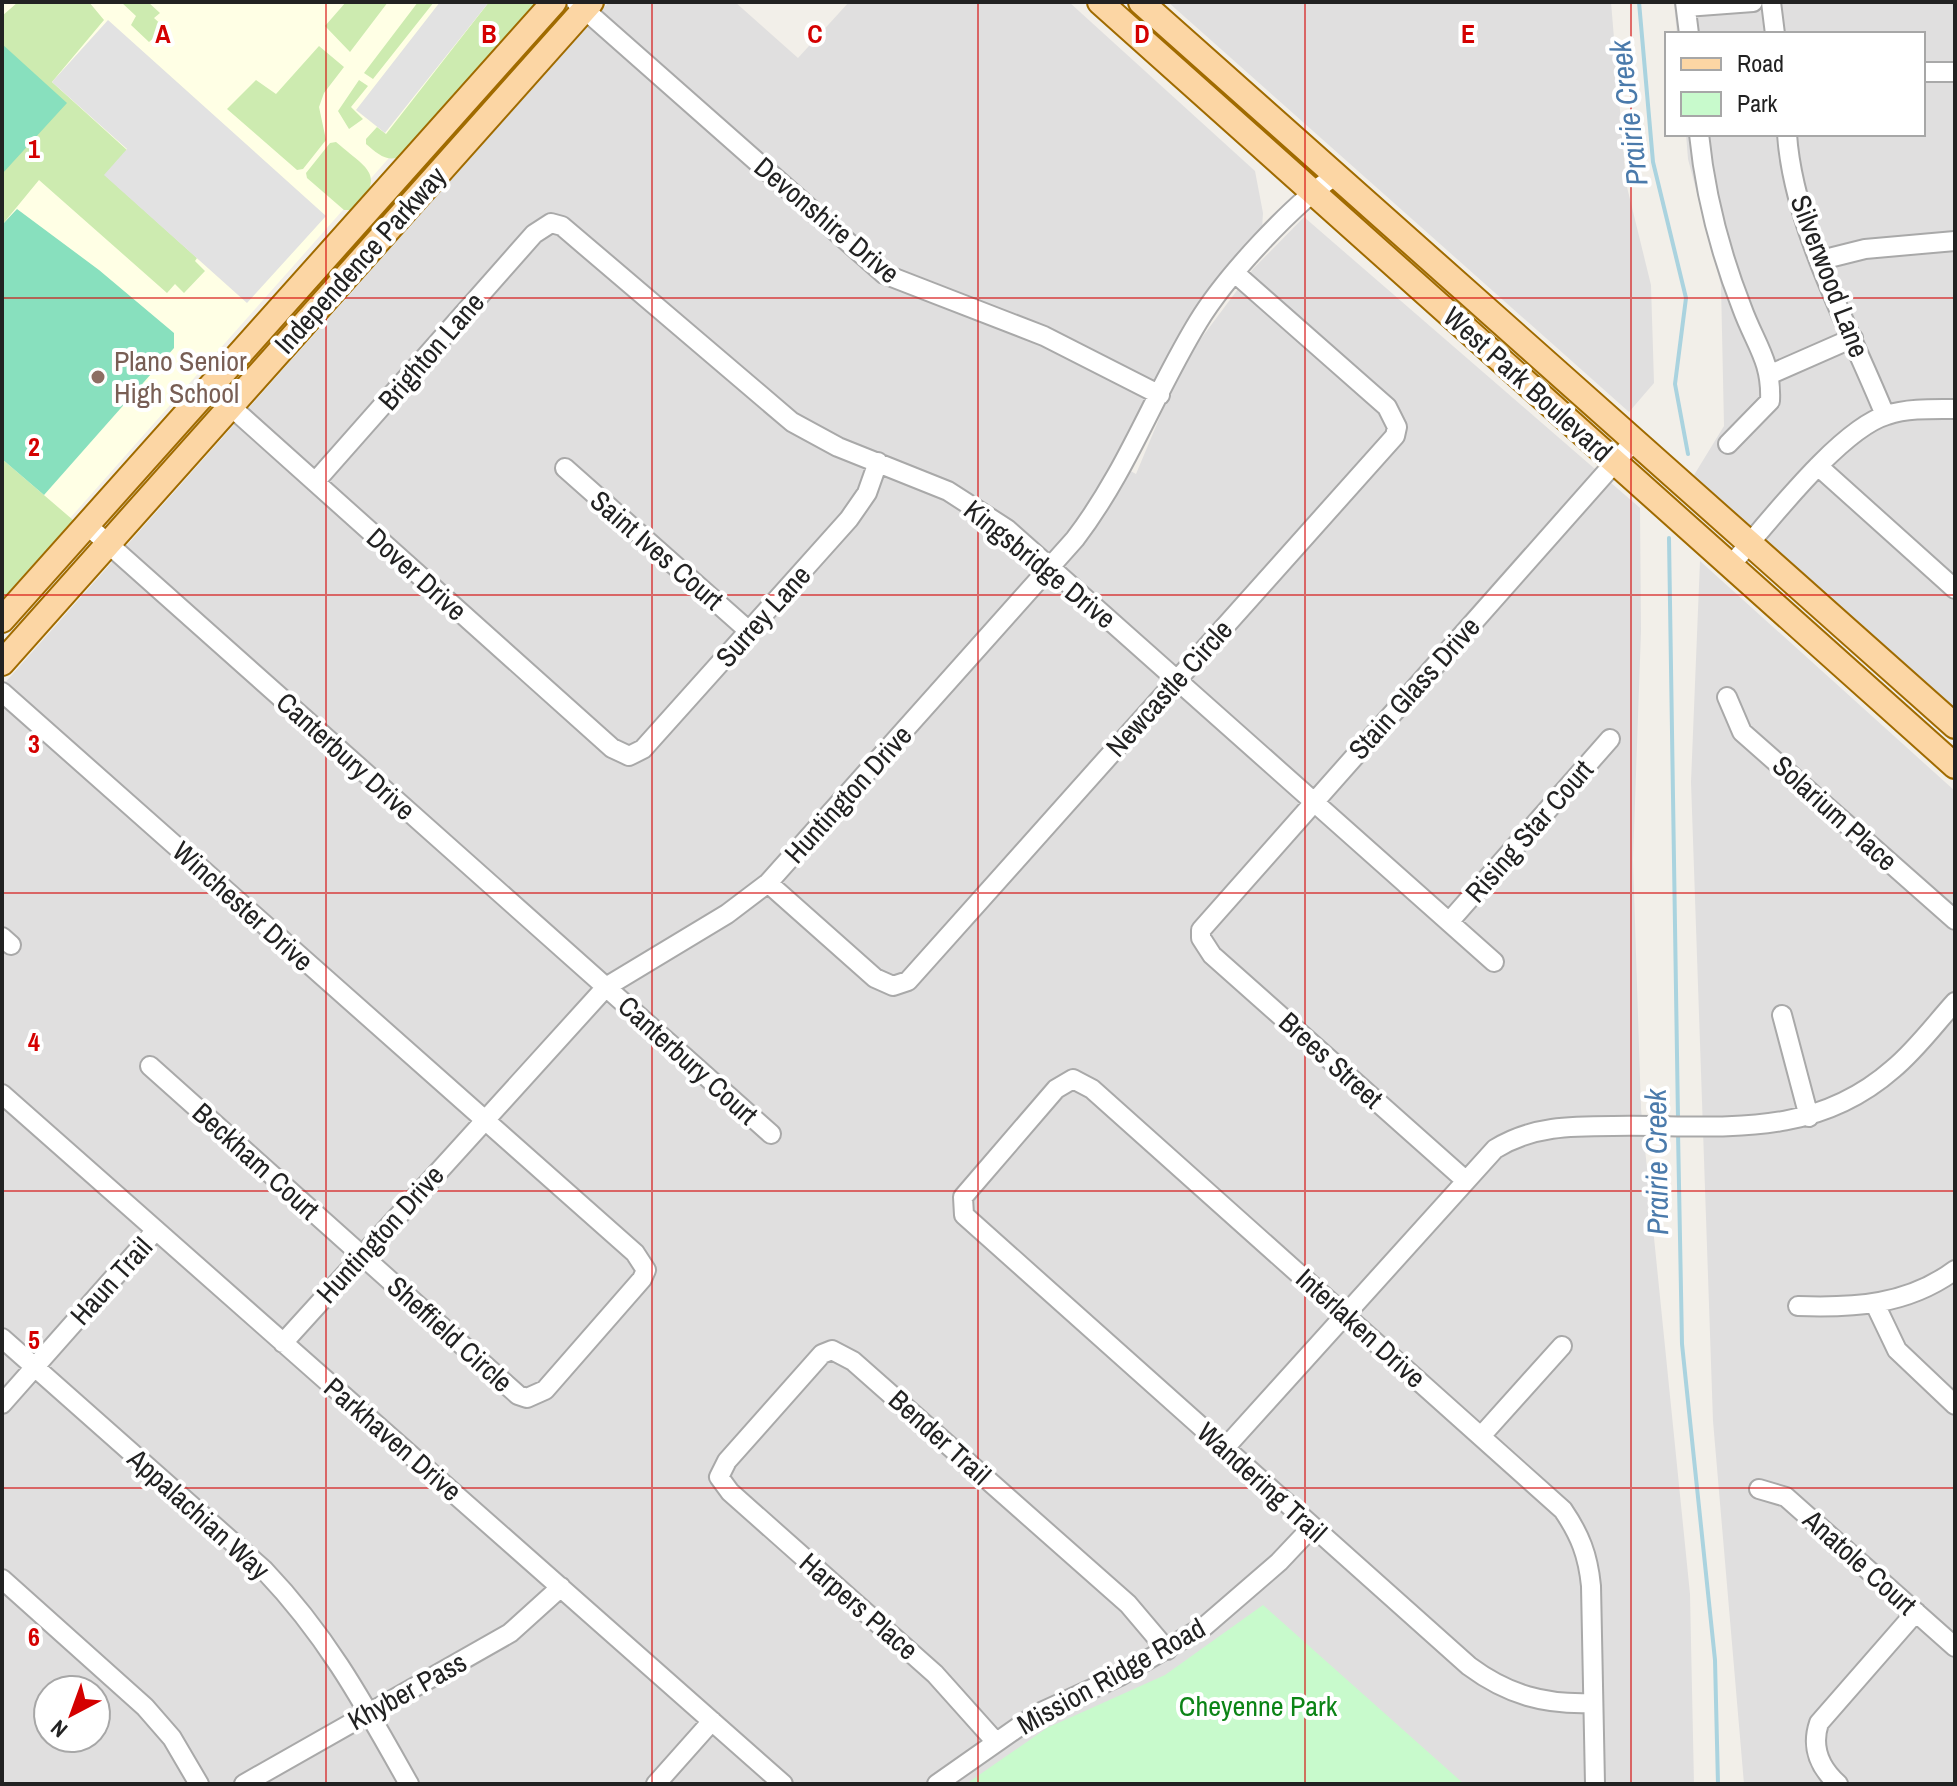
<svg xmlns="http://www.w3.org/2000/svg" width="1957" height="1786" font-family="'Archivo Narrow',sans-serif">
  <rect width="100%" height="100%" fill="#f2efe9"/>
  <!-- residential -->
  <path fill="#e0dfdf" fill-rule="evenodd" d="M609 2H735L798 58 849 2H1069L1255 171 1263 213 1262 229 1184 324 1114 462 1136 474 1182 364 1253 269 1304 217 1640 508 1641 631 1633 860 1641 1109 1690 1594 1694 1784H2V686ZM48 1690H96V1738H48Z
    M1168 2H1611L1626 183 1651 285 1654 383 1629 412Z
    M1696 2H1955V711L1691 480 1724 426 1721 285 1688 159 1686 134H1923V34H1677L1674 4Z
    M1700 561 1955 791V1784H1744L1713 1421 1691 782Z"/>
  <!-- education -->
  <path fill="#ffffe5" d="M2 2H527L2 595Z"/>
  <!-- grass -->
  <path fill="#cdebb0" d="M18 2H89L104 20 52 82 127 150 105 175 197 258 195 261 205 271 184 293 175 284 167 293 39 180 2 225V16Z
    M121 2H148L160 13 154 18 165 28 149 42 131 25 136 16Z
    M346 2H388L350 52 325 26Z
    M418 2H434L373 79 364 73Z
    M489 2H539L402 156C387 163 378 154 366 144V139L377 127 386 134Z
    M319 46 344 67 324 93 319 107 326 140 303 169 297 170 227 109 256 80 276 94Z
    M359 80 368 86 351 107 363 119 349 129 338 111Z
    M336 142C367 169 387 174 354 210H344L307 178 306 173 330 143Z
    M2 459 73 520 2 599Z"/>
  <!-- park -->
  <path fill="#c8facc" d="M1263 1605 1464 1784H966L1047 1728 1165 1675Z"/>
  <!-- pitch -->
  <path fill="#88e0be" d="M2 44 67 103 2 174Z
    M17 209 99 270 174 333V348L44 495 2 459V225Z"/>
  <!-- parking -->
  <path fill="#e2e2e2" d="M440 2H489L385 133 356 110Z
    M108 20 326 216 247 303 104 175 127 149 52 82Z"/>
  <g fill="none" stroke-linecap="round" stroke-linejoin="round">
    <!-- stream -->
    <path stroke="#aad3df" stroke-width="4" d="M1639 2 1653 162 1686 298 1675 384 1688 454
      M1669 538 1678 1119
      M1678 1132 1682 1344 1715 1660 1718 1784"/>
    <defs>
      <path id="minor" d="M576 2 884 274 1044 336 1160 395
        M1685 2 1689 34
        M1771 2 1775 34
        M1686 7 1753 2
        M1923 72H1955
        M1699 134C1705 194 1720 252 1742 308 1755 344 1772 361 1770 401L1728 444
        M1787 134C1793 226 1850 329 1885 415
        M1821 260 1865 249 1955 241
        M1771 374 1853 338
        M209 387 612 748 629 756 643 749 849 519 867 493 878 462
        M1818 466 1955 589
        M565 468 750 632
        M315 482 534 234 551 223 562 226 792 422 838 447 948 491 1007 529 1494 962
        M87 525 771 1134
        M1730 566C1765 527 1839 429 1887 415 1907 408 1934 409 1955 409
        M2 692 635 1253 646 1270 642 1279 545 1390 527 1398 518 1395 150 1066
        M1727 697 1742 732 1955 920
        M768 883 875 978 893 986 908 981 1395 436 1397 427 1387 407 1236 274
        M1449 922 1610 739
        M2 937 11 945
        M1782 1015 1809 1117
        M2 1094 783 1784
        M1464 1179 1212 955 1201 938V930L1634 441
        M1875 1304 1897 1350 1955 1405
        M1798 1306C1854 1308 1908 1305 1955 1270
        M2 1338 264 1570C328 1637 364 1704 409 1784
        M283 1343 606 987 727 914 768 883 1075 539C1127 471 1154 394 1198 322 1226 276 1292 205 1336 175
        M2 1404 156 1230
        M1482 1435 1562 1346
        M1224 1449 1495 1149C1532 1126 1571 1126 1613 1126 1715 1124 1810 1142 1893 1069 1916 1050 1935 1024 1955 1002
        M1759 1489 1786 1497 1955 1647
        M2 1579 145 1707 172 1738 199 1784
        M1593 1703C1545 1705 1508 1695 1469 1666L964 1215 963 1197 1056 1089 1073 1079 1092 1089 1563 1510C1580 1535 1588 1555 1591 1586L1595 1784
        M995 1741 935 1674 730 1492 719 1477 727 1461 822 1354 832 1350 853 1361 1128 1604 1167 1650
        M244 1784 510 1633 561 1587
        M656 1784 712 1721
        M937 1784 1037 1714 1120 1676 1205 1626 1279 1562 1312 1527
        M1838 1784C1819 1767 1811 1747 1819 1723L1916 1612"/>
      <path id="major" d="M1100 2 1955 766
        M1141 2 1955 726
        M2 620 554 2
        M2 663 591 2"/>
    </defs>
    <!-- minor casing -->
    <use href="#minor" stroke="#a9a9a9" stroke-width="22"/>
    <!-- major casing -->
    <use href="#major" stroke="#a06b00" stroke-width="28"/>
    <!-- minor -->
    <use href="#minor" stroke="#fff" stroke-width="18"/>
    <!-- major -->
    <use href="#major" stroke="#fcd6a4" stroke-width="24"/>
  </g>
  <!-- grid -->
  <path fill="none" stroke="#d40000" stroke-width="2" stroke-opacity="0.55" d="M326 2V1784M652 2V1784M978 2V1784M1305 2V1784M1631 2V1784M2 298H1955M2 595H1955M2 893H1955M2 1191H1955M2 1488H1955"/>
  <!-- markers -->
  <circle fill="#8d6e63" stroke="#fff" stroke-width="3" cx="98" cy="377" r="8"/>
  <g text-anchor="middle" stroke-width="8" stroke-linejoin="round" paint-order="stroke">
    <!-- street labels -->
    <g font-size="28" fill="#222" stroke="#fff">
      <text transform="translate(827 220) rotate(40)" y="10">Devonshire Drive</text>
      <text transform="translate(360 260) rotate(-48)" y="10">Independence Parkway</text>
      <text transform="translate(1830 276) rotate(69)" y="10">Silverwood Lane</text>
      <text transform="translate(431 351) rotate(-49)" y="10">Brighton Lane</text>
      <text transform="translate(1528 384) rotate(42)" y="10">West Park Boulevard</text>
      <text transform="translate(657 550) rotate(41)" y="10">Saint Ives Court</text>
      <text transform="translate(1040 564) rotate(39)" y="10">Kingsbridge Drive</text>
      <text transform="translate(417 574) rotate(42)" y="10">Dover Drive</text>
      <text transform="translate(763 616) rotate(-48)" y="10">Surrey Lane</text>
      <text transform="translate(1169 688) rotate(-48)" y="10">Newcastle Circle</text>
      <text transform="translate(1414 688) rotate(-48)" y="10">Stain Glass Drive</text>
      <text transform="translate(346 756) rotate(42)" y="10">Canterbury Drive</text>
      <text transform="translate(848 794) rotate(-48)" y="10">Huntington Drive</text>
      <text transform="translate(1835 813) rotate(42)" y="10">Solarium Place</text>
      <text transform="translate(1529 831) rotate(-49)" y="10">Rising Star Court</text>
      <text transform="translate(243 906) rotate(42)" y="10">Winchester Drive</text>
      <text transform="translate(688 1060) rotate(42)" y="10">Canterbury Court</text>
      <text transform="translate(1331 1060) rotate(42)" y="10">Brees Street</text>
      <text transform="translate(256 1161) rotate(42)" y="10">Beckham Court</text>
      <text transform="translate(380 1234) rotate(-48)" y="10">Huntington Drive</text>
      <text transform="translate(111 1281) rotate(-48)" y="10">Haun Trail</text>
      <text transform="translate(1361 1328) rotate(42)" y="10">Interlaken Drive</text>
      <text transform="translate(450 1334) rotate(42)" y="10">Sheffield Circle</text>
      <text transform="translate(940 1437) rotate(42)" y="10">Bender Trail</text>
      <text transform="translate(393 1439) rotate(41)" y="10">Parkhaven Drive</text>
      <text transform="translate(1262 1482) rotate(42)" y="10">Wandering Trail</text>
      <text transform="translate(199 1514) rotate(42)" y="10">Appalachian Way</text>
      <text transform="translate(1860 1562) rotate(42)" y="10">Anatole Court</text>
      <text transform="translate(859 1606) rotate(41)" y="10">Harpers Place</text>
      <text transform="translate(1111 1676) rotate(-29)" y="10">Mission Ridge Road</text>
      <text transform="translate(407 1691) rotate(-29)" y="10">Khyber Pass</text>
    </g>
    <!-- education labels -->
    <g font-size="28" fill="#785e54" stroke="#fff" text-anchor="start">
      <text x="114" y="371">Plano Senior<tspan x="114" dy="32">High School</tspan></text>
    </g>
    <!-- park labels -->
    <g font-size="28" fill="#0c8416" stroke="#fff">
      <text x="1258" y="1716">Cheyenne Park</text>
    </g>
    <!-- water labels -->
    <g font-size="30" font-style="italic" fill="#4a7aab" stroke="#fff">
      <text transform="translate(1629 113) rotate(-97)" y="10">Prairie Creek</text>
      <text transform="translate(1657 1162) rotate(-91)" y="10">Prairie Creek</text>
    </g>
  </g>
  <g font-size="26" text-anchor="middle" font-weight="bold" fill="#d40000" stroke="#fff" stroke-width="8" stroke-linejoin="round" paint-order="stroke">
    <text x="163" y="43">A</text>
    <text x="489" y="43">B</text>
    <text x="815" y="43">C</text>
    <text x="1142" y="43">D</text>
    <text x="1468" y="43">E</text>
    <text x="34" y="158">1</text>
    <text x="34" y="456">2</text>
    <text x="34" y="753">3</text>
    <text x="34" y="1051">4</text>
    <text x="34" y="1349">5</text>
    <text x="34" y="1646">6</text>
  </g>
  <!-- border -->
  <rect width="1957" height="1786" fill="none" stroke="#222222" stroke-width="8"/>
  <!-- legend -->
  <rect x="1665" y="32" width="260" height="104" fill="#ffffff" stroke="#a7a7a7" stroke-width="2"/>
  <rect x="1681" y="58" width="40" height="12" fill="#fcd6a4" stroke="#a7a7a7" stroke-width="2"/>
  <text x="1737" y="72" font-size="24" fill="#222222">Road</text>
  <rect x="1681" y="92" width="40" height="24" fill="#c8facc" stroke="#a7a7a7" stroke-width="2"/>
  <text x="1737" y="112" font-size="24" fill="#222222">Park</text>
  <!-- north arrow -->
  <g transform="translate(72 1714) rotate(221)"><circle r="38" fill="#ffffff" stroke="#a7a7a7" stroke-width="2"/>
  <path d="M0-6L14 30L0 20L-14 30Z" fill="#d40000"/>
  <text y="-12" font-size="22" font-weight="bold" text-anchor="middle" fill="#222222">N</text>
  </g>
</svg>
